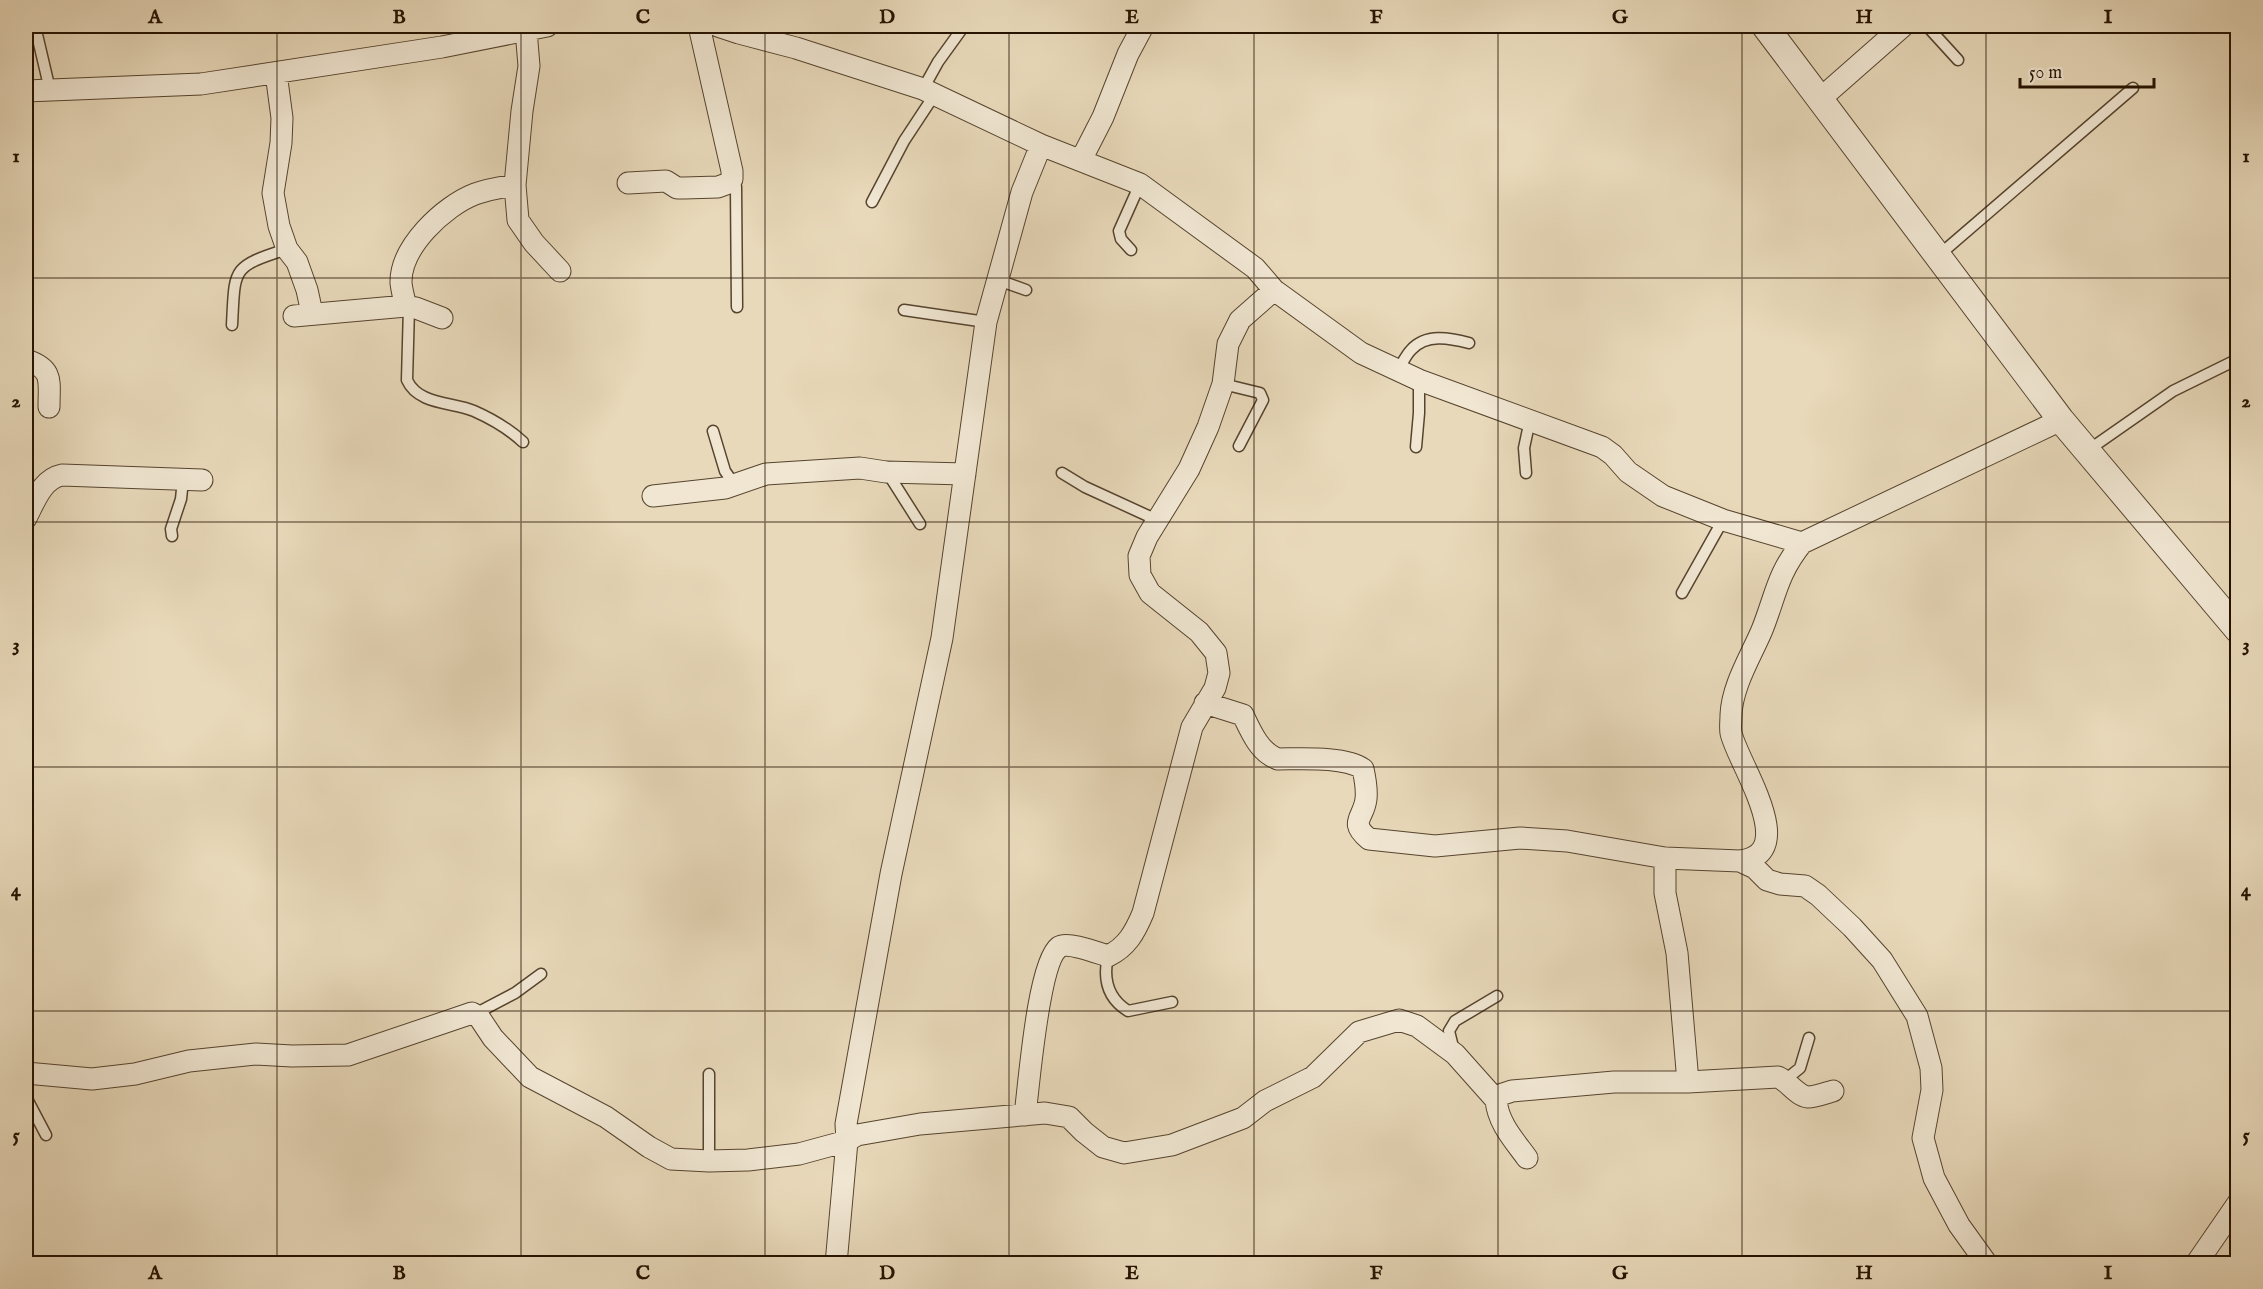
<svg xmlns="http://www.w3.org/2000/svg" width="2263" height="1289" font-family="'IM FELL English',serif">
  <rect width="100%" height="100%" fill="#e8d9ba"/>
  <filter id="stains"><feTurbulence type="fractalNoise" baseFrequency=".00333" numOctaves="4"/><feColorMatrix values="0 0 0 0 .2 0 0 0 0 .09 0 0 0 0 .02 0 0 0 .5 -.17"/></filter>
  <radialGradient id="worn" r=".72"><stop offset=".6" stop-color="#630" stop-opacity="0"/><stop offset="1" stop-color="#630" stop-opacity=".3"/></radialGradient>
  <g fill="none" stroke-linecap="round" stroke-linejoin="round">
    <defs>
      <path id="service" d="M35 26 50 90
        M1927 26 1958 60
        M923 89 938 62 964 26
        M732 179 736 187 737 307
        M872 202 904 141 935 94
        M1131 250 1121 239 1119 231 1140 184
        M1938 256 2133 88
        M998 280 1026 290
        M409 307 407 380C418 405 453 402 474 411 492 419 509 429 523 442
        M904 310 986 322
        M232 325C235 268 231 267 287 249
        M1398 370C1402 364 1406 355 1411 350 1426 333 1450 338 1469 343
        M1223 384 1260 393 1263 400 1239 446
        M713 431 725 471 734 484
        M1416 447 1419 413V380
        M2087 451 2173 391 2238 359
        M887 472 920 524
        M1062 473 1085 487 1157 520
        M1526 473 1524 448 1530 420
        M172 536 171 529 181 499 183 480
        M1682 593 1723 520
        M1108 956C1103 978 1107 998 1128 1011L1172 1002
        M475 1014 515 993 541 974
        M1454 1051 1449 1031 1455 1021 1497 996
        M709 1074V1161
        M1785 1080 1800 1068 1809 1038
        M26 1097 46 1135"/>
      <path id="minor" d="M718 26 739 33 796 48 923 89 1041 145 1140 184 1255 268 1274 290 1361 353 1419 380 1602 447 1613 455 1628 472 1663 496 1723 520 1802 543 2061 420
        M526 30 529 66 522 111 515 185 518 220 534 243 560 271
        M276 73 282 118 281 143 273 193 279 226 287 249 297 262 307 290 312 313
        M26 91 201 84 442 47 547 26
        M1820 99 1903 26
        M1081 160 1103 117 1128 54 1143 26
        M628 183 666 181 677 188H684L718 187 729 183 732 179V171L699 26
        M406 306C404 299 402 291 401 283 400 247 444 206 475 194 488 189 502 187 515 185
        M294 316 406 306 416 308 442 318
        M26 360C54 369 49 381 49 407
        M653 496 725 488 766 474 860 468 886 472 965 474
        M26 518C35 501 42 479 62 475L202 480
        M1205 703 1243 715C1251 732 1260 753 1278 759 1300 759 1345 756 1363 769 1365 778 1367 790 1366 799 1364 818 1348 822 1369 839L1435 846 1520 838 1567 841 1665 858 1740 861 1755 868 1767 880 1780 884 1805 886 1818 895 1852 927 1882 960 1917 1016 1931 1068 1932 1090 1923 1138 1934 1178 1959 1225 1987 1264
        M1665 858V893L1677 953 1688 1082
        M1740 861C1802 854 1737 762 1731 733 1730 728 1731 721 1731 715 1732 686 1751 656 1762 630 1776 595 1777 574 1802 543
        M26 1073 92 1079 135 1074 189 1061 256 1054 292 1056 348 1055 472 1013 479 1017 493 1038 530 1077 606 1117 649 1147 671 1159 709 1161 748 1160 799 1154 847 1141 857 1135 920 1124 1045 1113 1069 1117 1084 1132 1103 1147 1124 1153 1172 1145 1243 1118 1265 1101 1313 1077 1359 1032 1399 1020 1417 1026 1455 1054 1496 1100
        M1025 1115C1029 1085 1038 963 1059 947 1067 941 1098 953 1108 956 1127 947 1135 932 1143 913L1192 727 1215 688 1219 673 1216 653 1199 632 1150 593 1140 575 1139 556 1147 537 1189 469 1208 427 1223 384 1228 344 1240 320 1274 290
        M1527 1158C1514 1140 1498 1123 1496 1100L1500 1095 1512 1091 1614 1082H1688L1778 1077C1788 1081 1797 1096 1808 1097 1815 1097 1826 1093 1833 1091
        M836 1264 847 1141 846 1124 891 874 942 638 986 322 1022 192 1041 145
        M2196 1264 2238 1203"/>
      <path id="tertiary" d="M1765 26 2061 420 2238 630"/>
    </defs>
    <!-- service casing -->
    <use href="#service" stroke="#56442e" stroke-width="13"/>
    <!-- minor casing -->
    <use href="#minor" stroke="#56442e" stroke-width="23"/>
    <!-- tertiary casing -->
    <use href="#tertiary" stroke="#56442e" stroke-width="28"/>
    <!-- service -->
    <use href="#service" stroke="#f0e6d2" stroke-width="10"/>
    <!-- minor -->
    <use href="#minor" stroke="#f0e6d2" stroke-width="21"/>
    <!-- tertiary -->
    <use href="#tertiary" stroke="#f0e6d2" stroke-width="26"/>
  </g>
  <!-- grid -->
  <path fill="none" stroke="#251200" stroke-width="1.5" stroke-opacity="0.55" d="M277 26V1264M521 26V1264M765 26V1264M1009 26V1264M1254 26V1264M1498 26V1264M1742 26V1264M1986 26V1264M26 278H2238M26 522H2238M26 767H2238M26 1011H2238"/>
  <!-- margin -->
  <rect width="2263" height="1289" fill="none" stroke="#e8d9ba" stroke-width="66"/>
  <!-- scale -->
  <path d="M2020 78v9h134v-9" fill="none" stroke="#251200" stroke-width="3"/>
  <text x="2029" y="78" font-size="18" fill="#251200" stroke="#f0e6d2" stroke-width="4.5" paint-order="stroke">50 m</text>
  <rect x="33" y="33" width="2197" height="1223" fill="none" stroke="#251200" stroke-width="2"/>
  <g font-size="20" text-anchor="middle" font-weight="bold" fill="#251200">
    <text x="155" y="23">A</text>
    <text x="399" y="23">B</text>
    <text x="643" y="23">C</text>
    <text x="887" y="23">D</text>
    <text x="1132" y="23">E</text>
    <text x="1376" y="23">F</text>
    <text x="1620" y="23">G</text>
    <text x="1864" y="23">H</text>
    <text x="2108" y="23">I</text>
    <text x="16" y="162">1</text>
    <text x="2246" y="162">1</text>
    <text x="16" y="407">2</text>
    <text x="2246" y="407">2</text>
    <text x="16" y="651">3</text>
    <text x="2246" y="651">3</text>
    <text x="16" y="896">4</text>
    <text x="2246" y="896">4</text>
    <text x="16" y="1141">5</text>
    <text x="2246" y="1141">5</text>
    <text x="155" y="1279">A</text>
    <text x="399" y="1279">B</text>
    <text x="643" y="1279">C</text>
    <text x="887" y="1279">D</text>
    <text x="1132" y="1279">E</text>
    <text x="1376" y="1279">F</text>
    <text x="1620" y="1279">G</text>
    <text x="1864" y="1279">H</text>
    <text x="2108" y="1279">I</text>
  </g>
  <rect width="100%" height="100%" filter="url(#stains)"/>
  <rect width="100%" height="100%" fill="url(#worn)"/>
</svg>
